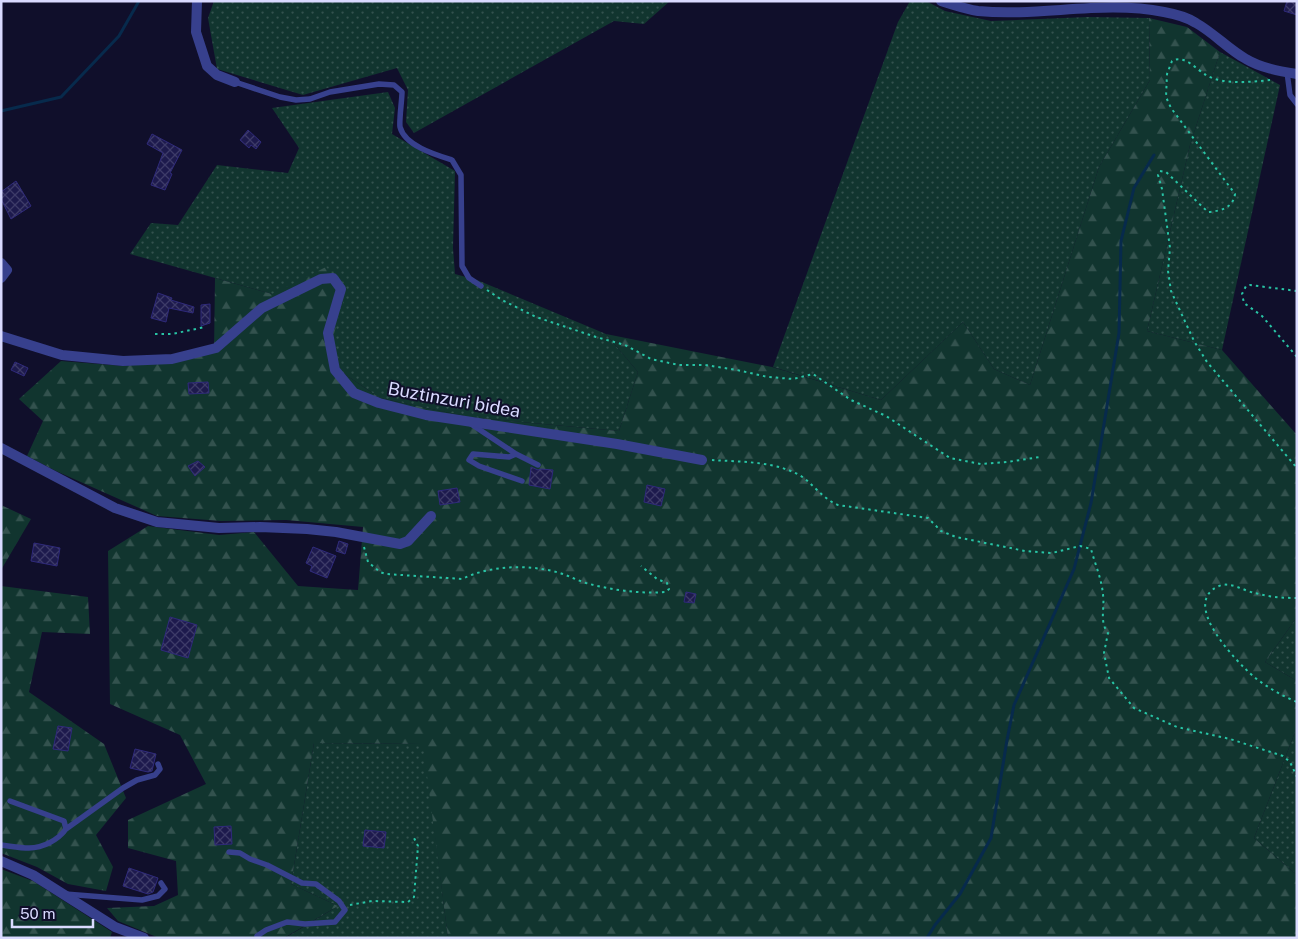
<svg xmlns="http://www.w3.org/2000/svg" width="1298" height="939" font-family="'Public Sans',sans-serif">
  <defs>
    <pattern id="grass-dots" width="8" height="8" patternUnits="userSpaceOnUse" patternTransform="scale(1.25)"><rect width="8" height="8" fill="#11352f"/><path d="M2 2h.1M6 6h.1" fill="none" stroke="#33524e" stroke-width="1.8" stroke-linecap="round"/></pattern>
    <pattern id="forest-firs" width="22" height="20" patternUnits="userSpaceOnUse" patternTransform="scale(1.25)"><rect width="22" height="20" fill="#11352f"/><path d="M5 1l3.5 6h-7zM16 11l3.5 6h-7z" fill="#33524e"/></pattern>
    <pattern id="building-cross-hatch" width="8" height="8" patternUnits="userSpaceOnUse" patternTransform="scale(1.25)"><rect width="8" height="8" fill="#1d1a4d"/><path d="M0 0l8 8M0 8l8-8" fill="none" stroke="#3d3b68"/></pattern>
  </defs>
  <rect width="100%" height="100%" fill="#100f2b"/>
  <!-- grass -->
  <path fill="url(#grass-dots)" d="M214 1H670L644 24 614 21 414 133 406 122 408 90 397 68 303 95 217 69 208 18Z
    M910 1H926L945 11 991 21 1088 17 1149 18 1150 80 1099 167 1030 385 994 369 963 322 881 400 773 367 898 22Z
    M1220 52 1280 85 1222 350 1147 331 1190 145Z
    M388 92 395 108 392 134 455 171 453 248 455 274 477 280 606 334 638 372 619 431 469 417 380 398 340 371 333 337 272 294 130 254 151 223 178 225 217 165 288 173 299 148 272 108Z
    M1297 617V681L1265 662Z
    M1297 727V875L1254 838Z
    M314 743 424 744 448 938H285L338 906 291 884Z"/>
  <!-- forest -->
  <path fill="url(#forest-firs)" d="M1149 18 1187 27 1220 52 1190 145 1147 331 1222 350 1297 435V617L1265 662 1297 681V727L1254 838 1297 875V938H448L423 744 314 743 291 884 338 906 284 938H159L118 921 107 908 154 906 178 895 176 861 128 848V820L206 784 180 735 110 704 108 551 148 526 219 535 254 532 298 586 358 590 363 527 286 520 221 521 157 516 56 471 27 456 43 421 19 399 61 361 124 366 214 353 215 278 272 294 326 267 347 289 333 337 340 371 380 398 469 417 619 431 638 372 606 334 772 367 881 400 963 322 994 369 1030 385 1099 167 1150 80Z
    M1 505 31 519 1 570Z
    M1 586 88 597 90 634 42 632 29 692 104 744 126 798 96 835 113 867 106 891 68 884 37 867 1 853Z
    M1 869 33 881 112 932 110 938H1Z"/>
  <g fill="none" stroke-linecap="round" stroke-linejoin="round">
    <!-- stream -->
    <path stroke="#072a4c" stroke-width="3" d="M1 111 61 97 119 36 139 1
      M927 938 935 925 960 894 991 838 1007 740 1014 705 1074 569 1091 503 1119 333 1121 241 1134 188 1154 155"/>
  </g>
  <!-- building -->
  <path fill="url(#building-cross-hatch)" stroke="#2f2a7b" d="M1287 1H1297V15L1284 11Z
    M248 130 261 142 256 149 251 145 249 148 240 140Z
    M152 134 182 150 170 173 172 174 165 190 151 185 163 153 147 144Z
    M16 181 31 206 11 219 1 199V192Z
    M158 293 172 298 171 300 194 307 193 313 169 308 166 322 151 318Z
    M210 304V323L201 326V305Z
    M15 362 28 368 24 376 11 370Z
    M208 382 209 393 189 394 188 383Z
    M198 461 205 467 195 476 188 466Z
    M531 467 538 470 541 469 553 470 550 489 529 485Z
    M647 485 665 489 661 506 644 502Z
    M457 488 460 502 440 505 438 491Z
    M339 541 348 544 345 554 336 551Z
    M34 543 60 548 57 566 31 561Z
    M313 547 336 556 327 578 310 571 312 566 306 563Z
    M686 592 696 594 694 603 684 602Z
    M170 617 197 625 188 658 161 650Z
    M58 726 72 728 68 751 53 749Z
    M135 749 156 754 152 771 148 772 130 768Z
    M231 826 232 844 215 845 214 827Z
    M365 830 386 832 384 848 363 846Z
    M129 868 158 878 153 892 148 894 123 886Z"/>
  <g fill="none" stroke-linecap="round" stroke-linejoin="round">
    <!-- path -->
    <path stroke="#28c4a5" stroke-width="2" stroke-dasharray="2.5 4" stroke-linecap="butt" d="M1270 80C1252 82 1222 85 1206 75 1196 69 1184 54 1172 61L1167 74 1166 97 1171 108 1235 194C1233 208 1221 211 1208 212L1166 172 1160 171 1158 175 1162 189 1170 248 1168 271 1171 291 1194 341 1207 362 1297 468
      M487 290 502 300 536 317 596 337 625 345 651 359 679 365H705L737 370 768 377 793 379 813 374 851 400 886 416 950 458 981 464 1007 462 1040 457
      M1297 291 1250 285 1246 286 1242 294 1244 303 1262 316 1297 357
      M155 334H172L205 327
      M712 460C742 462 779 461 804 478 815 487 824 499 838 505L928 518 941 531 956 537 1025 551 1052 553 1080 546 1091 549C1095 564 1102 580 1103 595 1105 609 1099 621 1108 633L1104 653 1109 678 1134 708 1177 727 1230 739 1283 756 1290 762 1297 777
      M364 547 368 562 380 572 386 574 462 579C491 565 529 564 560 573 569 576 577 580 586 583 611 590 639 594 666 592L669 589 667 583 657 579 641 566
      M1297 598C1283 598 1269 597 1255 593 1244 591 1230 581 1219 586 1179 603 1237 662 1254 677 1267 687 1282 696 1297 702
      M350 905 372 901 408 902 414 897 418 846 414 838"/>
    <!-- service -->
    <path stroke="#37408d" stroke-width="5.5" d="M1287 72 1290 95 1297 104
      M235 82 280 97 296 100 310 99 330 92 379 84 394 85 402 92C402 100 399 120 400 127 405 146 436 155 452 160L461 175 462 266 469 278 481 286
      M471 424 516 454 538 465
      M516 454 509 457 473 454 469 460 479 466 522 481
      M66 829 123 788 137 780 155 775 160 769 158 764
      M1 845C10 846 20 848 29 848 43 848 58 840 66 829L64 821 10 801
      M229 852 240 853 250 859 267 865 302 883 316 884 339 901 345 910 335 922 305 924 287 922 266 930 257 936 258 938
      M65 894 142 900 158 896 165 889 161 883"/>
    <!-- minor -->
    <path stroke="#37408d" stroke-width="10" d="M197 1 196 32 207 66 217 75 235 82
      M941 1C953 5 965 9 978 11 1040 17 1103 0 1164 12 1175 14 1187 17 1196 23 1214 33 1228 49 1246 59 1261 68 1279 71 1297 74
      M1 263 7 270 1 278
      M1 336 62 355 123 361 172 359 216 348 262 308 321 279 333 278 341 289 328 333 335 370 354 393 379 403 426 415 617 444 702 460
      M1 448 115 508 157 522 219 528 260 527 307 529 336 532 400 544 408 541 431 516
      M1 861 33 875 115 927 144 938"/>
  </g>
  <g text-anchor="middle" stroke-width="4" stroke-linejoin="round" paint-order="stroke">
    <!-- street labels -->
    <g font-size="18" fill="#d9daff" stroke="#100f2b">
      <text transform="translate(454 400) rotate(10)" y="6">Buztinzuri bidea</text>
    </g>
  </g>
  <!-- border -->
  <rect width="1298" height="939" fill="none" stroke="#d9daff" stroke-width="5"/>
  <!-- scale -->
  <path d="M12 919v8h81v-8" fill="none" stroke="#d9daff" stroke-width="2.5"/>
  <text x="20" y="919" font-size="15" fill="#d9daff" stroke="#100f2b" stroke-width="4" paint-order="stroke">50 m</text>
</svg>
